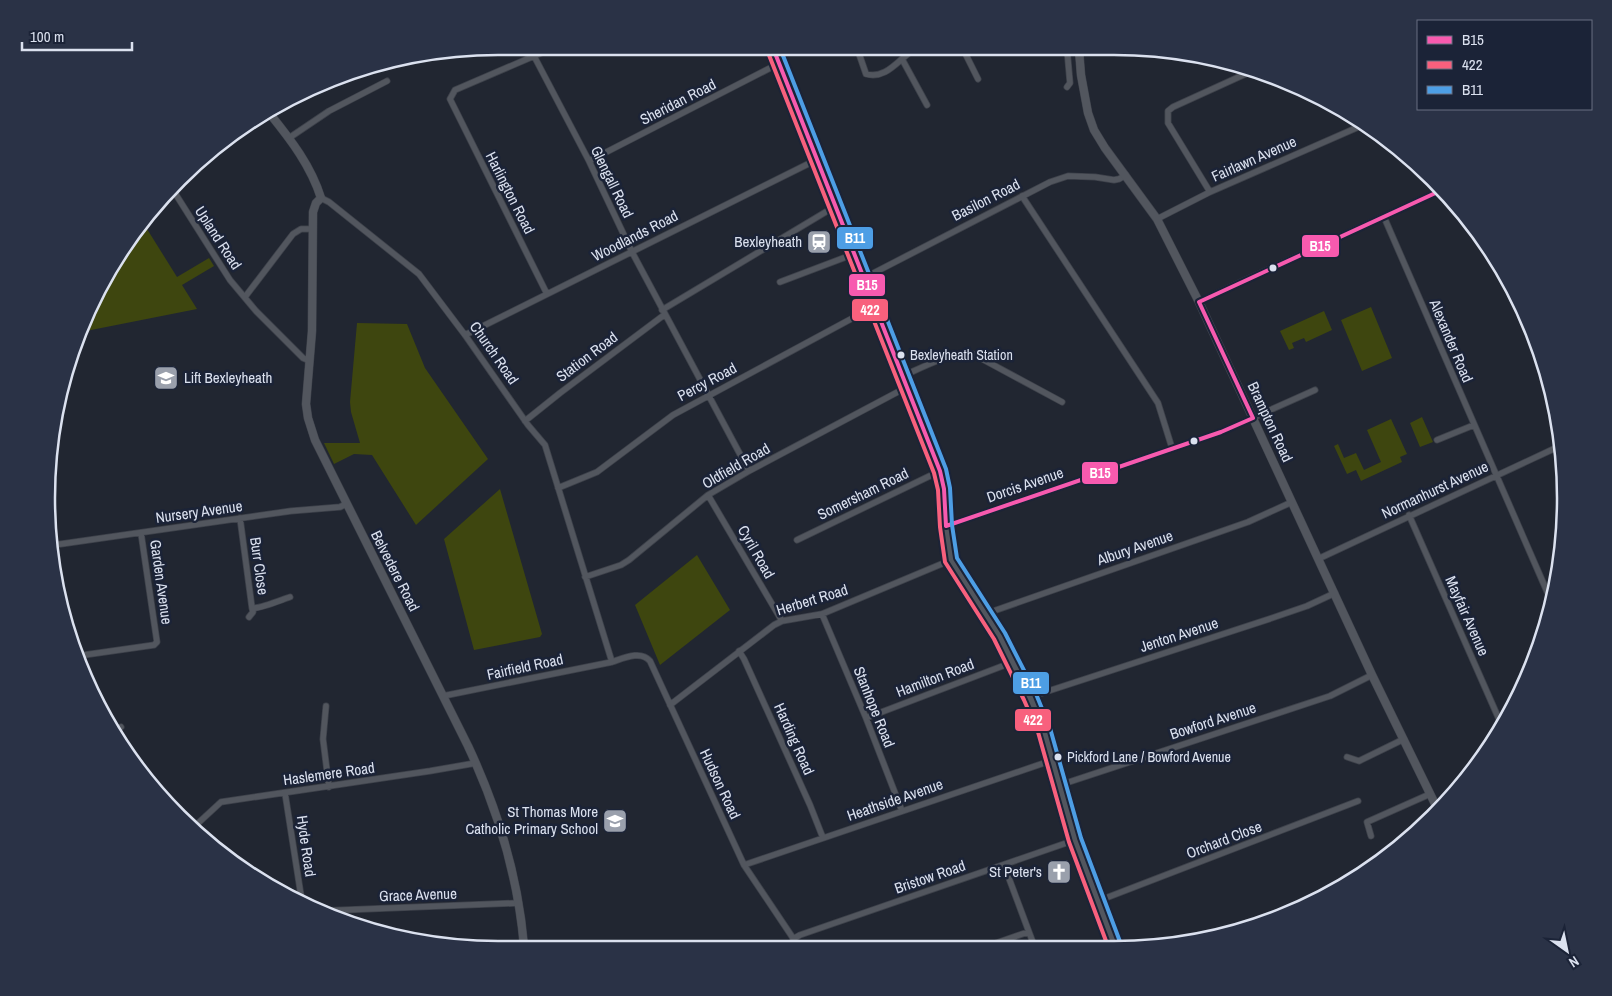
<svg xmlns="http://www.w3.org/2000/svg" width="1612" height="996" font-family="'Archivo Narrow',sans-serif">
  <rect width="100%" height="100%" fill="#212631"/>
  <!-- green -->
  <path fill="#3e460f" d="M142 221 177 277 209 258 214 266 182 285 197 309 81 332Z
    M1371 307 1392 358 1362 371 1341 320Z
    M1324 311 1332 330 1306 342 1304 338 1292 343 1294 348 1289 350 1280 331Z
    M357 323 407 324 425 368 488 459 416 525 372 455 354 454 334 464 324 443H360L351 412 350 402Z
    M1422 417 1433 442 1420 447 1410 423Z
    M1391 419 1407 454 1400 457 1402 462 1361 481 1356 470 1347 474 1334 446 1338 444 1344 458 1356 453 1364 470 1381 462 1367 430Z
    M500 489 542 634 540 637 474 650 444 539Z
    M697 555 730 610 660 665 635 605Z"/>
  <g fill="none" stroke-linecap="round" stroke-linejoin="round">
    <defs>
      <path id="minor" d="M584 47 631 49
        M857 48 866 74C887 80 899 58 915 49
        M963 49 978 79
        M534 56 589 161 632 252 749 471
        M902 59 927 105
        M1067 87 1070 83 1067 49
        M289 138 329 111 387 81
        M589 161 778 64
        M173 190 230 280 256 311 303 358 310 361
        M1210 192 1168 123V111L1173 107 1252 71
        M1022 196 1158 403 1172 448
        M321 198 329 202 419 274 465 335 528 425 545 445 612 662
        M1384 217 1552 603
        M1157 219 1210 192 1363 125
        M864 278 1050 182 1068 176 1095 177 1114 180 1119 179 1126 175
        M780 282 854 254
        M547 294 450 99 455 90 555 47
        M245 297 293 234 301 229H312
        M1199 302 1241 282 1442 190
        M662 310 834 207
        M465 335 816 160
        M903 376C925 366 949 353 973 354L1062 402
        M525 421 560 393 664 315
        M1437 440 1474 425
        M558 488 597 472 673 415 875 306
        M708 495 782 621
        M1409 515 1502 726
        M240 518 252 608C260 609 281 600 290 597
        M946 526 1221 432 1315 390
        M797 540 940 471
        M54 545 291 511 340 507 346 504
        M1318 559 1562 445
        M585 577 621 565 629 560 708 495 749 471 907 387
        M822 614 866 718 902 811
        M985 614 1248 522 1292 502
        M249 617 253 612 252 608
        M739 651 744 659 810 805 823 838
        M77 656 154 645 157 642 141 533
        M443 696 612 662C624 658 641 650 650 661L744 865 799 947
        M1030 697 1272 618 1307 606 1335 593
        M670 705 774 625 782 621 822 614 951 560
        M326 706 323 739 329 787
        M866 718 1013 662
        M114 732 121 727
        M1347 757 1359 761 1404 739
        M1060 785 1330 696 1372 675
        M285 793 302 902
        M195 826 221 802 430 771 476 763
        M1371 836 1367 822 1430 794
        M744 865 1053 760
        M1004 865 1035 948
        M1098 901 1358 801
        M318 911 519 903
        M793 939 800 935 1075 840
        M982 948 1028 932"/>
      <path id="tertiary" d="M773 48 816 160 940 471 944 489 946 526 951 560 999 636 1030 697 1044 730 1075 840 1116 949
        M1079 50 1081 75 1088 113 1094 130 1105 148 1157 219 1199 302 1372 675 1438 810
        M270 114C291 140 311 166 321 198L316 203 313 212 312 331 306 404 308 418 315 440 468 746C498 810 518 876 524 946"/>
    </defs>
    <!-- minor casing -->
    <use href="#minor" stroke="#3e424b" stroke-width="7"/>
    <!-- tertiary casing -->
    <use href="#tertiary" stroke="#3e424b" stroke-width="9"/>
    <!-- minor -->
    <use href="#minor" stroke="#52565e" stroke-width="5.5"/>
    <!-- tertiary -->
    <use href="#tertiary" stroke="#52565e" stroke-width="8"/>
    <defs>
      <path id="bus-1" d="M773 48 940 471 944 489 946 526
        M1199 302 1442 190
        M1199 302 1253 418
        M946 526 1221 432 1253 418"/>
      <path id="bus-2" d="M767 50 934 473 938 490 940 527 945 562 994 639 1024 700 1038 732 1069 842 1109 949"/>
      <path id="bus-3" d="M780 48 946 469 950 488 952 525 957 558 1005 633 1036 694 1050 728 1081 838 1122 947"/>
    </defs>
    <!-- bus-1 casing -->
    <use href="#bus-1" stroke="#1b2337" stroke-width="8"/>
    <!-- bus-2 casing -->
    <use href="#bus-2" stroke="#1b2337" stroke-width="8"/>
    <!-- bus-3 casing -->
    <use href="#bus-3" stroke="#1b2337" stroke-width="8"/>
    <!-- bus-1 -->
    <use href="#bus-1" stroke="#f75aaf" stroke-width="4"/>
    <!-- bus-2 -->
    <use href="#bus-2" stroke="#f8607d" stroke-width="4"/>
    <!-- bus-3 -->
    <use href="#bus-3" stroke="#4d9ee5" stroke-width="4"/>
  </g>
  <!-- icons -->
  <defs>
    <symbol id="station-square" viewBox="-11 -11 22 22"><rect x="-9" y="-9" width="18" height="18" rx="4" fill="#9aa0ac" stroke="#1b2337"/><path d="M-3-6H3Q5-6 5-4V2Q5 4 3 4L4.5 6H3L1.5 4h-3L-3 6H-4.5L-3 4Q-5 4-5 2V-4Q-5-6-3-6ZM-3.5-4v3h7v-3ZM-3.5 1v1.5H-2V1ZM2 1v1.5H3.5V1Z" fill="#fff"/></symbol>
    <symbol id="school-square" viewBox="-11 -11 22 22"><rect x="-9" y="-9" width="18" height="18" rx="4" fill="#9aa0ac" stroke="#1b2337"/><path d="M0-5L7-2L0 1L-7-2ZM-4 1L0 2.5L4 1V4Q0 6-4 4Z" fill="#fff"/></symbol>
    <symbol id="church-square" viewBox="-11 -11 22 22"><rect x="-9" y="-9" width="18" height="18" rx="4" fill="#9aa0ac" stroke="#1b2337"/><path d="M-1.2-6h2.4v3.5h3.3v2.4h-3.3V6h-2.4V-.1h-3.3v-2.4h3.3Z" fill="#fff"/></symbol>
  </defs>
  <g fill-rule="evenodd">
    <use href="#station-square" x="805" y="228" width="28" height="28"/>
    <use href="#school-square" x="152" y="364" width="28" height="28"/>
    <use href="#school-square" x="601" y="807" width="28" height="28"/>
    <use href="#church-square" x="1045" y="858" width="28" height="28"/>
  </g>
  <!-- markers -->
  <g fill="#dbe1ef" stroke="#1b2337" stroke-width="2">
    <circle cx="1273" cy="268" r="4.5"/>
    <circle cx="901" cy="355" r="4.5"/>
    <circle cx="1194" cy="441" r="4.5"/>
    <circle cx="1058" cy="757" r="4.5"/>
  </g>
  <g text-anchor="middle" stroke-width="5" stroke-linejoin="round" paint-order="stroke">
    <!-- bus labels -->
    <g font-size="14" fill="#dbe1ef" stroke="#1b2337" text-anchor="start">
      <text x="910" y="360">Bexleyheath Station</text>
      <text x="1067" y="762">Pickford Lane / Bowford Avenue</text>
    </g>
    <!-- street labels -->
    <g font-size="15" fill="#dbe1ef" stroke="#1b2337">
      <text transform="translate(678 102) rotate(-27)" y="5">Sheridan Road</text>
      <text transform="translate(1254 159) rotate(-24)" y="5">Fairlawn Avenue</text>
      <text transform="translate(612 182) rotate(64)" y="5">Glengall Road</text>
      <text transform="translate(510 193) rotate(63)" y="5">Harlington Road</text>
      <text transform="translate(986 200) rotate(-27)" y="5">Basilon Road</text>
      <text transform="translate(635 236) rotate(-27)" y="5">Woodlands Road</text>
      <text transform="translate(218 238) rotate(57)" y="5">Upland Road</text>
      <text transform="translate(1451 341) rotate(67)" y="5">Alexander Road</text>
      <text transform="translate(494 353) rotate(55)" y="5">Church Road</text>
      <text transform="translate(587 357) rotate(-37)" y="5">Station Road</text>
      <text transform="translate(707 382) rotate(-28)" y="5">Percy Road</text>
      <text transform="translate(1270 422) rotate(65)" y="5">Brampton Road</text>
      <text transform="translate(736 466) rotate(-30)" y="5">Oldfield Road</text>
      <text transform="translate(1025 485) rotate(-19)" y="5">Dorcis Avenue</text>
      <text transform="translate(1435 490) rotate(-25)" y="5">Normanhurst Avenue</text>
      <text transform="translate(863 494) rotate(-26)" y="5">Somersham Road</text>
      <text transform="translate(199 512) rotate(-8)" y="5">Nursery Avenue</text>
      <text transform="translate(1135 548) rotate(-19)" y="5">Albury Avenue</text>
      <text transform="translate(756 552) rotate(60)" y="5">Cyril Road</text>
      <text transform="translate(259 566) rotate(82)" y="5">Burr Close</text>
      <text transform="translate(395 571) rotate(63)" y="5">Belvedere Road</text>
      <text transform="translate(161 582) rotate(82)" y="5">Garden Avenue</text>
      <text transform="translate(812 600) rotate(-17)" y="5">Herbert Road</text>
      <text transform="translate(1467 616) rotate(66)" y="5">Mayfair Avenue</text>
      <text transform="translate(1179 635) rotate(-18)" y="5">Jenton Avenue</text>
      <text transform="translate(525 667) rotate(-12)" y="5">Fairfield Road</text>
      <text transform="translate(935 678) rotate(-21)" y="5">Hamilton Road</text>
      <text transform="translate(874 707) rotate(68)" y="5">Stanhope Road</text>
      <text transform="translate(1213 721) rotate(-18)" y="5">Bowford Avenue</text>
      <text transform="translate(794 739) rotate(66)" y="5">Harding Road</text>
      <text transform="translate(329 774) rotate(-8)" y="5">Haslemere Road</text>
      <text transform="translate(720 784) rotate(65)" y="5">Hudson Road</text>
      <text transform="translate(895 800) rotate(-19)" y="5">Heathside Avenue</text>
      <text transform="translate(1224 840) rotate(-21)" y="5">Orchard Close</text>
      <text transform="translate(306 846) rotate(82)" y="5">Hyde Road</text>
      <text transform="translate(930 877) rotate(-19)" y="5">Bristow Road</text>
      <text transform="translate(418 895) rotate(-2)" y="5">Grace Avenue</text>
    </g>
    <!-- poi labels -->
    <g font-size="15" fill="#dbe1ef" stroke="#1b2337" text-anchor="end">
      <text x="802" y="247">Bexleyheath</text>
      <text x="184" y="383" text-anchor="start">Lift Bexleyheath</text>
      <text x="598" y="817">St Thomas More<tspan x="598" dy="17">Catholic Primary School</tspan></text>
      <text x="1042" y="877">St Peter's</text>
    </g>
  </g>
  <!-- crop -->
  <path d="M0 0H1612V996H0ZM498 55H1114A443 443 0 0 1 1557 498V498A443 443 0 0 1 1114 941H498A443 443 0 0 1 55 498V498A443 443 0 0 1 498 55Z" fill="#2a3246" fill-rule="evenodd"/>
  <path fill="none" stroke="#dbe1ef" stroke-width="2.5" d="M498 55H1114A443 443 0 0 1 1557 498V498A443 443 0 0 1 1114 941H498A443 443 0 0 1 55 498V498A443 443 0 0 1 498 55Z"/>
  <g stroke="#1b2337" stroke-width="2">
    <rect x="836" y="226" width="38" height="24" rx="5" fill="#4d9ee5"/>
    <rect x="1301" y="234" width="39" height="24" rx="5" fill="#f75aaf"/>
    <rect x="848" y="273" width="38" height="24" rx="5" fill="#f75aaf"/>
    <rect x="851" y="298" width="38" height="24" rx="5" fill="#f8607d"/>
    <rect x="1081" y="461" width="38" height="24" rx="5" fill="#f75aaf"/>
    <rect x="1012" y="671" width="38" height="24" rx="5" fill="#4d9ee5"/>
    <rect x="1014" y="708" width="38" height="24" rx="5" fill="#f8607d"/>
  </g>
  <g font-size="14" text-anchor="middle" font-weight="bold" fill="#fff">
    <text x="855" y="243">B11</text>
    <text x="1320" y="251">B15</text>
    <text x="867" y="290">B15</text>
    <text x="870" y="315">422</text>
    <text x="1100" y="478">B15</text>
    <text x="1031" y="688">B11</text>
    <text x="1033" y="725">422</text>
  </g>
  <!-- legend -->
  <rect x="1417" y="20" width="175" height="90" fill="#1b2337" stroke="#686f81"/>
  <rect x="1427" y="36" width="25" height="8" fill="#f75aaf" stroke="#686f81"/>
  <text x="1462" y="45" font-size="15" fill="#dbe1ef">B15</text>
  <rect x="1427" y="61" width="25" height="8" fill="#f8607d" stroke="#686f81"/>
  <text x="1462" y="70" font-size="15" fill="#dbe1ef">422</text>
  <rect x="1427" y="86" width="25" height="8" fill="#4d9ee5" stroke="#686f81"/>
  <text x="1462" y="95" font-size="15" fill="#dbe1ef">B11</text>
  <!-- north arrow -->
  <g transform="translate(1567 951) rotate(147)" stroke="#1b2337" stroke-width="4" paint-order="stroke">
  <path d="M0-4L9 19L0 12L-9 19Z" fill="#dbe1ef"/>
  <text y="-8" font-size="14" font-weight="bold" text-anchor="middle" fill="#dbe1ef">N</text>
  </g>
  <!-- scale -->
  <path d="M22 42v8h110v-8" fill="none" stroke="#dbe1ef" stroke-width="2.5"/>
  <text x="30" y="42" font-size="15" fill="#dbe1ef" stroke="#1b2337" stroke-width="4" paint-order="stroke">100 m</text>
</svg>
